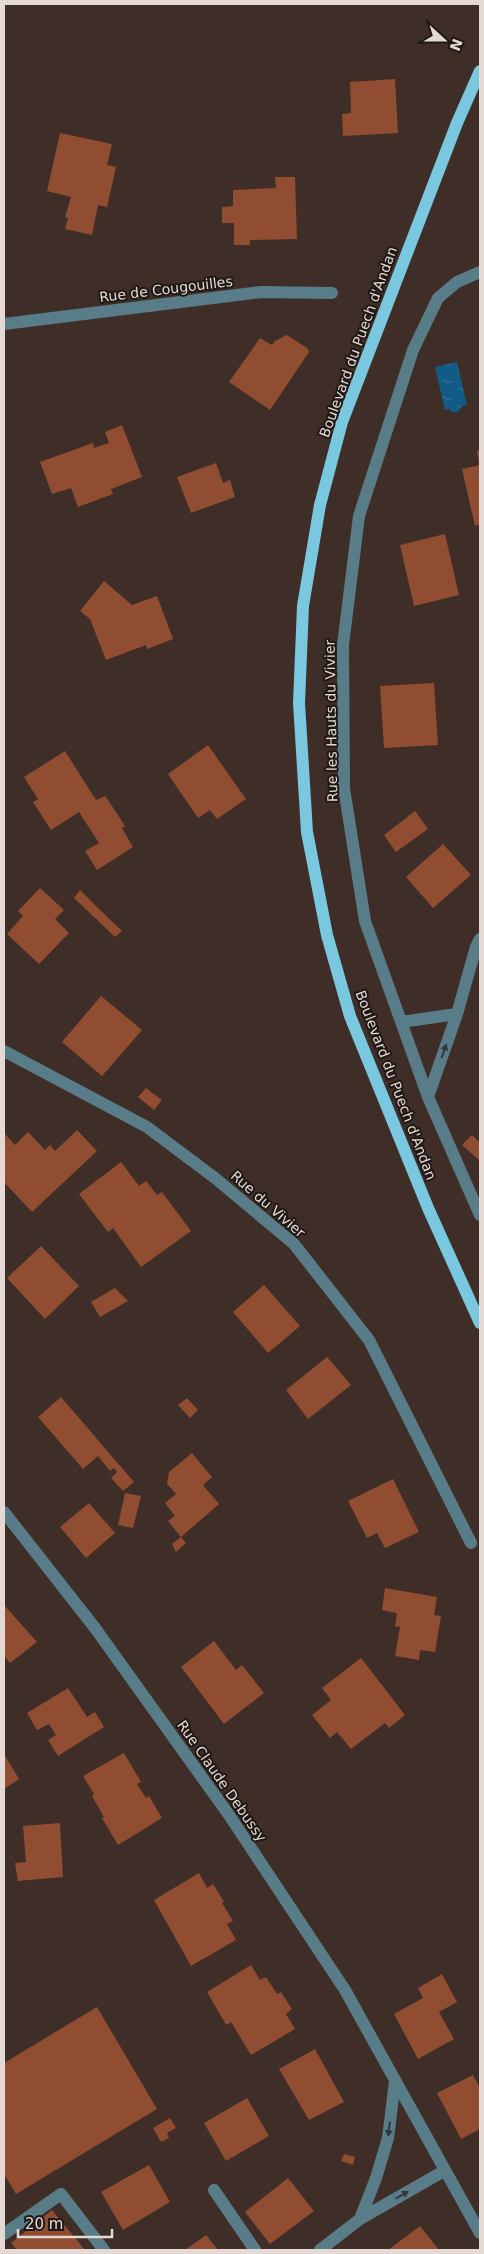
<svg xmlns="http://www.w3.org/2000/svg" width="484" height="2254" font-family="'DejaVu Sans',sans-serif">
  <defs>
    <pattern id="water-ripples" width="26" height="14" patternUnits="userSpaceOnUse" patternTransform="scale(1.25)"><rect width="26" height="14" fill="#135b87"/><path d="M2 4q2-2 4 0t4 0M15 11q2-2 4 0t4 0" fill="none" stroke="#357297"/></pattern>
  </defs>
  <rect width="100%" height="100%" fill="#3f2e27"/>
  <!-- water -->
  <path fill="url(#water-ripples)" d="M457 362 467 405 462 406 458 412H452L449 409 445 410 435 367Z"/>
  <!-- building -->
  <path fill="#904d31" d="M395 79 398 133 343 136 342 114 351 113 350 82Z
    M60 133 112 144 107 165 116 167 107 207 98 205 92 235 65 229 68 218 65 217 71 197 47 191Z
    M275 177H295L297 239 250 240V245H234V223H222V207L233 206V190L276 188Z
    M287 335 307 348 309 352 270 410 229 382 260 338 272 345 275 341Z
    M122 425 142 477 111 489 113 494 78 507 71 488 52 494 40 462 93 443 94 448 109 443 105 432Z
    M480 450V463H479L477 451Z
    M216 463 223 483 230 480 235 497 191 513 177 477Z
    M480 465V524L475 526 462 469Z
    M445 534 459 595 414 606 400 545Z
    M104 581 132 605 157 596 173 639 147 649 146 645 106 660 90 619 80 611Z
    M434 683 438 745 384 748 380 686Z
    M208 745 246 799 217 819 210 810 198 818 168 774Z
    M65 751 96 800 105 796 106 797 125 826 122 828 133 847 97 870 85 851 99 843 79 812 51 830 33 802 38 799 24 777Z
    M415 811 428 829 396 852 384 835Z
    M443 844 471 875 433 908 406 877Z
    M40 888 64 910 55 919 69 933 39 964 7 934 23 916 18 911Z
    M80 890 99 909 122 931 115 937 74 898Z
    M101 996 142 1030 102 1076 62 1042Z
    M146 1088 162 1100 154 1110 138 1097Z
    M77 1130 97 1151 32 1212 4 1182V1133L15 1145 28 1132 45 1150 50 1145 55 1151Z
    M472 1135 480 1143V1161L462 1145Z
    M121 1162 139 1186 146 1181 157 1195 162 1192 191 1231 141 1267 113 1228 108 1232 79 1194Z
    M41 1246 79 1286 45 1319 7 1278Z
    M264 1285 300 1326 268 1353 233 1312Z
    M115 1288 128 1301 100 1317 91 1302Z
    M327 1357 351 1385 308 1419 286 1390Z
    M61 1397 134 1482 123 1491 111 1478 117 1472 114 1468 110 1471 98 1456 83 1469 38 1417Z
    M187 1398 198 1410 190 1418 178 1405Z
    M192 1453 212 1477 203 1485 219 1504 181 1537 168 1521 175 1516 165 1503 176 1494 167 1484 169 1472Z
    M393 1479 419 1532 385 1548 377 1533 367 1538 348 1501Z
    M125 1493 141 1496 133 1528 118 1525Z
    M89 1503 115 1533 86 1558 60 1527Z
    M181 1537 186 1543 176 1552 172 1544Z
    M385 1588 437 1597 434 1615 441 1616 435 1652 420 1650 419 1660 395 1656 400 1627 395 1626 397 1613 382 1610Z
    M4 1605 37 1642 10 1663 4 1656Z
    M214 1641 236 1670 242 1665 264 1693 224 1724 181 1667Z
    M361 1658 405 1715 389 1728 385 1723 351 1749 337 1732 330 1738 312 1715 331 1700 322 1688Z
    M68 1688 87 1717 95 1712 104 1727 58 1756 48 1740 56 1735 49 1724 37 1730 27 1713Z
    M124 1753 141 1782 137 1784 146 1798 149 1796 162 1818 118 1845 102 1818 104 1817 92 1796 94 1794 83 1776Z
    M4 1754 19 1779 4 1789Z
    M60 1823 63 1877 18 1881 15 1863 26 1862 23 1826Z
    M199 1873 207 1888 213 1884 224 1902 222 1903 233 1921 227 1924 236 1940 191 1966 154 1900Z
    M251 1965 260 1980 266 1977 277 1994 281 1992 292 2009 286 2014 295 2029 251 2055 231 2022 227 2025 225 2023 207 1992Z
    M442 1974 457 2002 439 2012 454 2039 418 2059 394 2014 423 1998 418 1988Z
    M97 2007 157 2109 16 2194 4 2174V2063Z
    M315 2049 344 2102 309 2120 279 2069Z
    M473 2075 480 2088V2129L461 2139 437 2093Z
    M247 2098 269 2136 226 2161 204 2123Z
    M170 2118 176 2128 167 2133 169 2138 161 2142 153 2128Z
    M344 2154 355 2157 353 2165 341 2161Z
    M149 2165 170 2202 123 2230 101 2192Z
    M288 2178 314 2211 270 2244 245 2212Z
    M52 2210 85 2250H17L11 2243Z
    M420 2226 439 2250H388Z
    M206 2235 218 2250H185Z"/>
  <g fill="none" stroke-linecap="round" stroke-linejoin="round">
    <!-- minor -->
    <path stroke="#597d88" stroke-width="12" d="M480 272 457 282 438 298 413 350 359 516 343 645 344 788 365 921 428 1097 480 1215
      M4 324 261 292 332 293
      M457 1014 476 947 480 939
      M401 1022 457 1014 428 1097
      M4 1051 147 1127 215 1178 294 1244 369 1340 471 1543
      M4 1512 95 1628 229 1815 345 1990 480 2233
      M214 2190 255 2250
      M360 2219 376 2178 388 2138 395 2081
      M4 2234 61 2194 104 2250
      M320 2250 360 2219 444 2171"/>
    <!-- major -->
    <path stroke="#79c8df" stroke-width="12" d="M480 71 457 123 342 422 320 505 303 606 299 703 307 832 327 935 350 1016 428 1208 480 1323"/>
  </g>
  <!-- one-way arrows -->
  <defs><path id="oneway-solid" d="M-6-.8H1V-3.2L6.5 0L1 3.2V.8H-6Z" transform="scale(1.25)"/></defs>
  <g fill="#313638">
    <use href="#oneway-solid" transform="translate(444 1051) rotate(-71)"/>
    <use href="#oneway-solid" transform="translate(389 2129) rotate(97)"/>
    <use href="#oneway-solid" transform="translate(402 2195) rotate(-30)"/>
  </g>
  <g text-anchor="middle" stroke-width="4" stroke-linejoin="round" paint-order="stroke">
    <!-- street labels -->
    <g font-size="14" fill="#e4d9d4" stroke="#201815">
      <text transform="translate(166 289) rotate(-7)" y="5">Rue de Cougouilles</text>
      <text transform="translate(358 342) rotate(-70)" y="5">Boulevard du Puech d'Andan</text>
      <text transform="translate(331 721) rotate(-91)" y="5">Rue les Hauts du Vivier</text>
      <text transform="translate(396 1085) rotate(69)" y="5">Boulevard du Puech d'Andan</text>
      <text transform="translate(268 1204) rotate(41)" y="5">Rue du Vivier</text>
      <text transform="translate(222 1781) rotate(55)" y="5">Rue Claude Debussy</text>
    </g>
  </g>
  <!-- border -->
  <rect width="484" height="2254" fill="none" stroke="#e4d9d4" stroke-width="10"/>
  <!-- north arrow -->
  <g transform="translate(444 40) rotate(111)" stroke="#201815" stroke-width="4" paint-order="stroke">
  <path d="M0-4L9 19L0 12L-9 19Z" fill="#e4d9d4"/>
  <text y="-8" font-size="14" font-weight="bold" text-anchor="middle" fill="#e4d9d4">N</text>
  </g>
  <!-- scale -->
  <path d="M18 2229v8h94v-8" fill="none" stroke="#e4d9d4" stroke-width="2.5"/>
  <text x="25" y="2229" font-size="15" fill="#e4d9d4" stroke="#201815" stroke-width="4" paint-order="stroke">20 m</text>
</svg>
